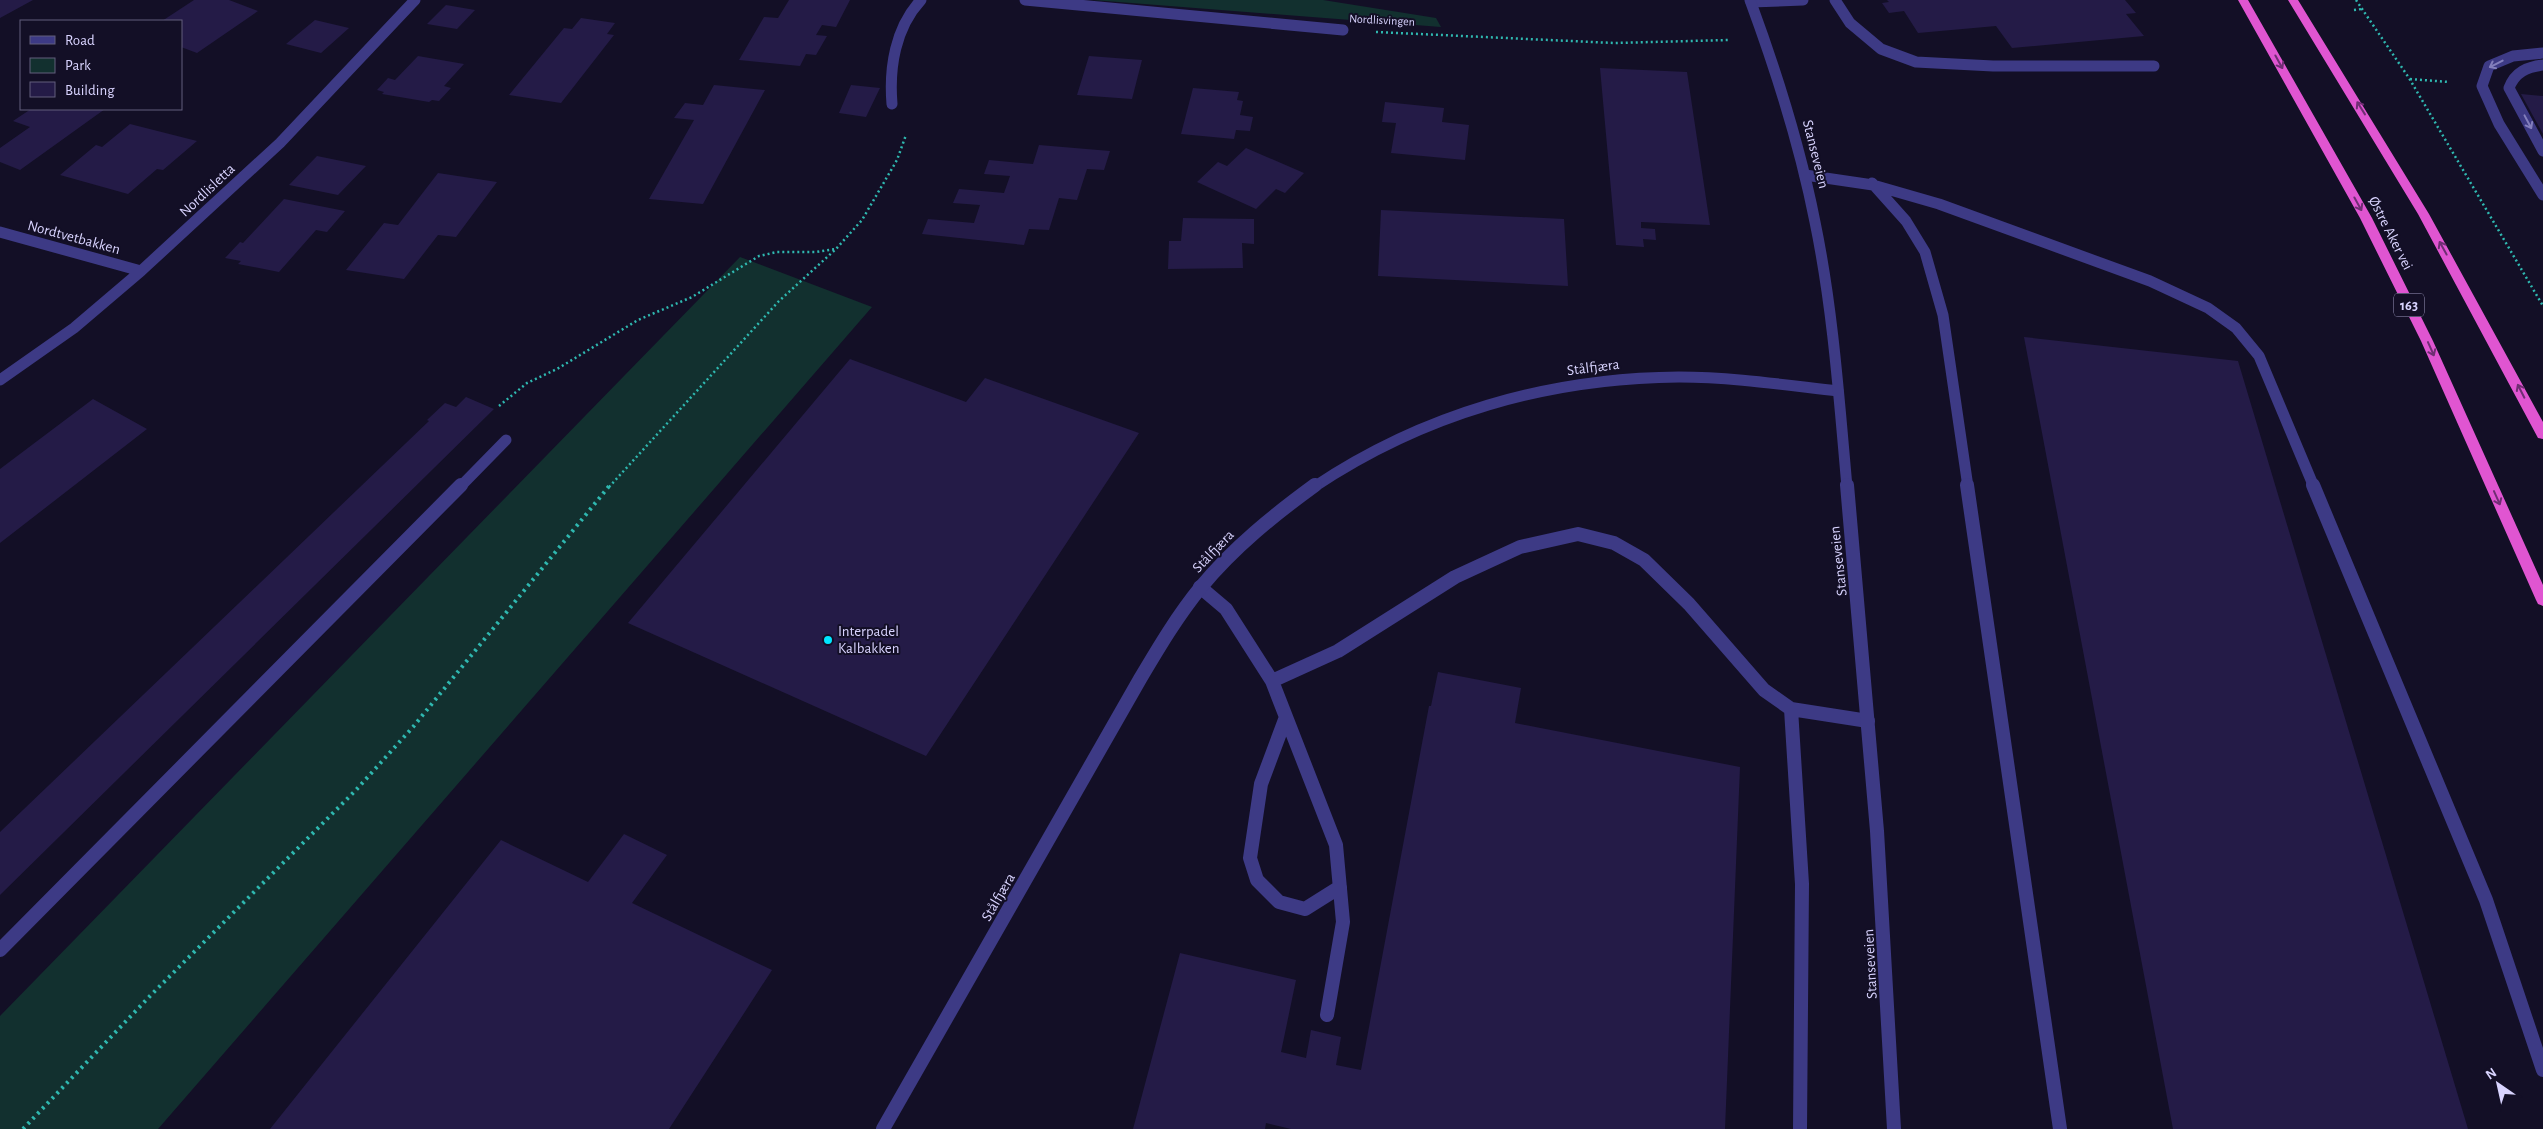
<svg xmlns="http://www.w3.org/2000/svg" width="2543" height="1129" font-family="'Alegreya Sans',sans-serif">
  <rect width="100%" height="100%" fill="#130f26"/>
  <!-- green -->
  <path fill="#12302f" d="M1093 0H1323L1436 18 1441 27Z
    M740 257 872 307 158 1129H0V1016Z"/>
  <!-- building -->
  <path fill="#241b47" d="M0 0H33L0 18Z
    M194 0H229L258 11 197 53 181 47V21H162Z
    M789 0H850L836 27 822 25 816 35 827 36 816 55 806 54 800 66 739 60 764 17 778 18Z
    M1887 0H2125L2136 13 2126 14 2144 36 2012 48 1996 26 1918 33 1904 11 1889 13 1882 3 1889 2Z
    M446 5 475 10 457 29 427 24Z
    M581 18 615 23 607 34 614 35 561 103 509 95 564 28 572 29Z
    M315 20 349 28 321 53 286 44Z
    M418 56 464 64 444 86 451 88 439 101 432 100 429 102 382 94 384 92 377 90 388 78 395 80Z
    M1089 56 1142 60 1132 99 1077 95Z
    M1600 68 1687 72 1710 225 1641 222V228L1655 229 1656 240 1643 239 1644 247 1616 245Z
    M714 85 765 90 703 204 649 199 694 120 674 118 685 103 703 105Z
    M851 85 880 88 866 117 839 113Z
    M1193 88 1239 92 1237 100 1243 101 1240 115 1253 117 1250 131 1236 130 1234 139 1181 134Z
    M2521 94 2543 96V134Z
    M1385 102 1444 108 1442 122 1469 125 1465 160 1391 153 1396 123 1382 122Z
    M31 109H105L20 170 0 162V148L30 127 13 121Z
    M130 124 197 141 163 170 157 169 128 194 60 175 96 145 102 147Z
    M1039 145 1110 151 1104 170 1087 169 1077 200 1059 198 1049 230 1029 229 1024 245 922 234 928 219 974 223 980 205 953 203 959 189 1004 193 1010 176 984 174 989 160 1033 164Z
    M1246 148 1304 173 1285 193 1276 189 1256 209 1197 182 1218 162 1227 166Z
    M317 156 366 166 338 195 289 185Z
    M438 173 497 182 456 237 438 235 404 279 346 270 384 223 398 225Z
    M284 199 345 211 327 232 316 230 279 272 238 264 241 261 225 258 240 242 243 243Z
    M1381 210 1564 219 1568 286 1378 276Z
    M1183 218 1254 219V244L1242 243 1243 268 1168 269 1169 241H1181Z
    M2024 337 2238 361 2468 1129H2173Z
    M850 359 966 402 985 378 1139 433 926 756 628 623Z
    M466 397 494 409 0 895V832L429 421 427 420 445 403 456 407Z
    M93 399 147 429 0 543V469Z
    M1438 672 1521 688 1515 723 1740 767 1725 1129H1291L1266 1123 1265 1129H1133L1180 953 1296 980 1281 1052 1306 1058 1311 1030 1341 1037 1336 1065 1361 1070 1429 706H1431Z
    M624 834 667 855 632 903 772 970 669 1129H270L501 840 588 882Z"/>
  <g fill="none" stroke-linecap="round" stroke-linejoin="round">
    <!-- path-far1 -->
    <path stroke="#2fb8b0" stroke-width="2.5" stroke-dasharray="2 3" stroke-linecap="butt" d="M2356 0 2409 78 2543 306
      M2354 10 2362 9
      M1376 32 1614 43 1729 40
      M2410 79 2449 82
      M499 406 527 383 557 369 638 320 692 297 759 256 777 252H816L835 249
      M609 487 779 301 836 249 862 220 897 160 906 135"/>
    <!-- path -->
    <path stroke="#2fb8b0" stroke-width="4" stroke-dasharray="2.5 4.5" stroke-linecap="butt" d="M23 1129 150 996 356 790 413 727 610 485"/>
    <!-- service-far1 -->
    <path stroke="#3d3a85" stroke-width="11" d="M1835 0 1850 23 1881 49 1916 62 1993 66H2154
      M1751 2 1803 0
      M2543 53 2513 56 2489 66 2482 86 2499 124 2543 195
      M2543 65C2527 67 2515 72 2509 88L2543 151
      M1805 175 1873 185 1939 204 2150 281 2208 308 2236 328 2259 356 2314 487
      M1872 183 1906 221 1925 252 1943 315 1968 487
      M460 487 506 440"/>
    <!-- service -->
    <path stroke="#3d3a85" stroke-width="14" d="M1967 485 2060 1129
      M2313 485 2486 900 2543 1070
      M1200 587 1226 609 1272 681 1336 845 1343 922 1327 1015
      M1272 681 1338 651 1455 577 1520 547 1578 534 1614 543 1644 560 1689 604 1764 690 1791 709 1868 721
      M1791 709 1802 884 1800 1129
      M1286 717 1261 784 1250 858 1257 880 1279 902 1305 909 1340 887
      M0 950 461 485"/>
    <!-- minor-far1 -->
    <path stroke="#3d3a85" stroke-width="11" d="M1025 0 1343 30
      M892 104C889 68 895 28 921 0
      M0 232 141 271
      M0 380 74 328 141 271 280 143 415 0
      M1314 487C1423 414 1548 378 1679 377 1732 377 1785 385 1838 391"/>
    <!-- minor -->
    <path stroke="#3d3a85" stroke-width="14" d="M883 1129 1140 679C1159 647 1178 615 1201 587 1234 547 1274 515 1315 485"/>
    <!-- tertiary-far1 -->
    <path stroke="#3d3a85" stroke-width="11" d="M1750 0C1777 73 1800 146 1815 222 1833 309 1839 398 1847 487"/>
    <!-- tertiary -->
    <path stroke="#3d3a85" stroke-width="14" d="M1847 485 1877 831 1894 1129"/>
    <!-- trunk -->
    <path fill="#e055d1" fill-rule="evenodd" d="M2238 0H2248L2372 218 2433 341 2543 585V606L2538 604 2536 600 2421 341 2360 218Z
      M2288 0H2298L2429 214 2543 422V439L2538 438 2418 214Z"/>
  </g>
  <!-- one-way arrows -->
  <defs><path id="oneway-shaft" d="M-6 0H5M1.5-3L5.5 0L1.5 3" fill="none" stroke-width="1.6" stroke-linecap="round" stroke-linejoin="round" transform="scale(1.25)"/></defs>
  <g stroke="#6f2e73">
    <use href="#oneway-shaft" transform="translate(2279 62) rotate(61)"/>
    <use href="#oneway-shaft" transform="translate(2361 108) rotate(-122)"/>
    <use href="#oneway-shaft" transform="translate(2358 204) rotate(61)"/>
    <use href="#oneway-shaft" transform="translate(2443 248) rotate(-119)"/>
    <use href="#oneway-shaft" transform="translate(2431 349) rotate(66)"/>
    <use href="#oneway-shaft" transform="translate(2521 391) rotate(-117)"/>
    <use href="#oneway-shaft" transform="translate(2497 498) rotate(66)"/>
  </g>
  <g stroke="#837fbc">
    <use href="#oneway-shaft" transform="translate(2496 64) rotate(153)"/>
    <use href="#oneway-shaft" transform="translate(2528 122) rotate(62)"/>
  </g>
  <!-- markers -->
  <circle fill="#00e5ff" stroke="#130f26" stroke-width="2" cx="828" cy="640" r="5"/>
  <g text-anchor="middle" stroke-width="4" stroke-linejoin="round" paint-order="stroke">
    <!-- far-street labels -->
    <g font-size="12" fill="#d9d4ff" stroke="#130f26">
      <text transform="translate(1382 20) rotate(3)" y="4">Nordlisvingen</text>
    </g>
    <!-- shield labels -->
    <rect fill="#130f26" stroke="#9e99be" stroke-width="1" x="2394" y="293.5" width="30" height="23" rx="4"/>
    <g font-size="14" font-weight="bold" fill="#d9d4ff">
      <text x="2409" y="310">163</text>
    </g>
    <!-- street labels -->
    <g font-size="15" fill="#d9d4ff" stroke="#130f26">
      <text transform="translate(1816 154) rotate(76)" y="5">Stanseveien</text>
      <text transform="translate(207 190) rotate(-43)" y="5">Nordlisletta</text>
      <text transform="translate(2391 233) rotate(63)" y="5">Østre Aker vei</text>
      <text transform="translate(74 237) rotate(15)" y="5">Nordtvetbakken</text>
      <text transform="translate(1593 367) rotate(-7)" y="5">Stålfjæra</text>
      <text transform="translate(1213 551) rotate(-46)" y="5">Stålfjæra</text>
      <text transform="translate(1838 561) rotate(-96)" y="5">Stanseveien</text>
      <text transform="translate(998 897) rotate(-60)" y="5">Stålfjæra</text>
      <text transform="translate(1870 964) rotate(-93)" y="5">Stanseveien</text>
    </g>
    <!-- poi labels -->
    <g font-size="15" fill="#d9d4ff" stroke="#130f26" text-anchor="start">
      <text x="838" y="636">Interpadel<tspan x="838" dy="17">Kalbakken</tspan></text>
    </g>
  </g>
  <!-- legend -->
  <rect x="20" y="20" width="162" height="90" fill="#130f26" stroke="#625e7d"/>
  <rect x="30" y="36" width="25" height="8" fill="#3d3a85" stroke="#625e7d"/>
  <text x="65" y="45" font-size="15" fill="#d9d4ff">Road</text>
  <rect x="30" y="58" width="25" height="15" fill="#12302f" stroke="#625e7d"/>
  <text x="65" y="70" font-size="15" fill="#d9d4ff">Park</text>
  <rect x="30" y="82" width="25" height="15" fill="#241b47" stroke="#625e7d"/>
  <text x="65" y="95" font-size="15" fill="#d9d4ff">Building</text>
  <!-- north arrow -->
  <g transform="translate(2498 1084) rotate(326)" stroke="#130f26" stroke-width="4" paint-order="stroke">
  <path d="M0-4L9 19L0 12L-9 19Z" fill="#d9d4ff"/>
  <text y="-8" font-size="14" font-weight="bold" text-anchor="middle" fill="#d9d4ff">N</text>
  </g>
</svg>
